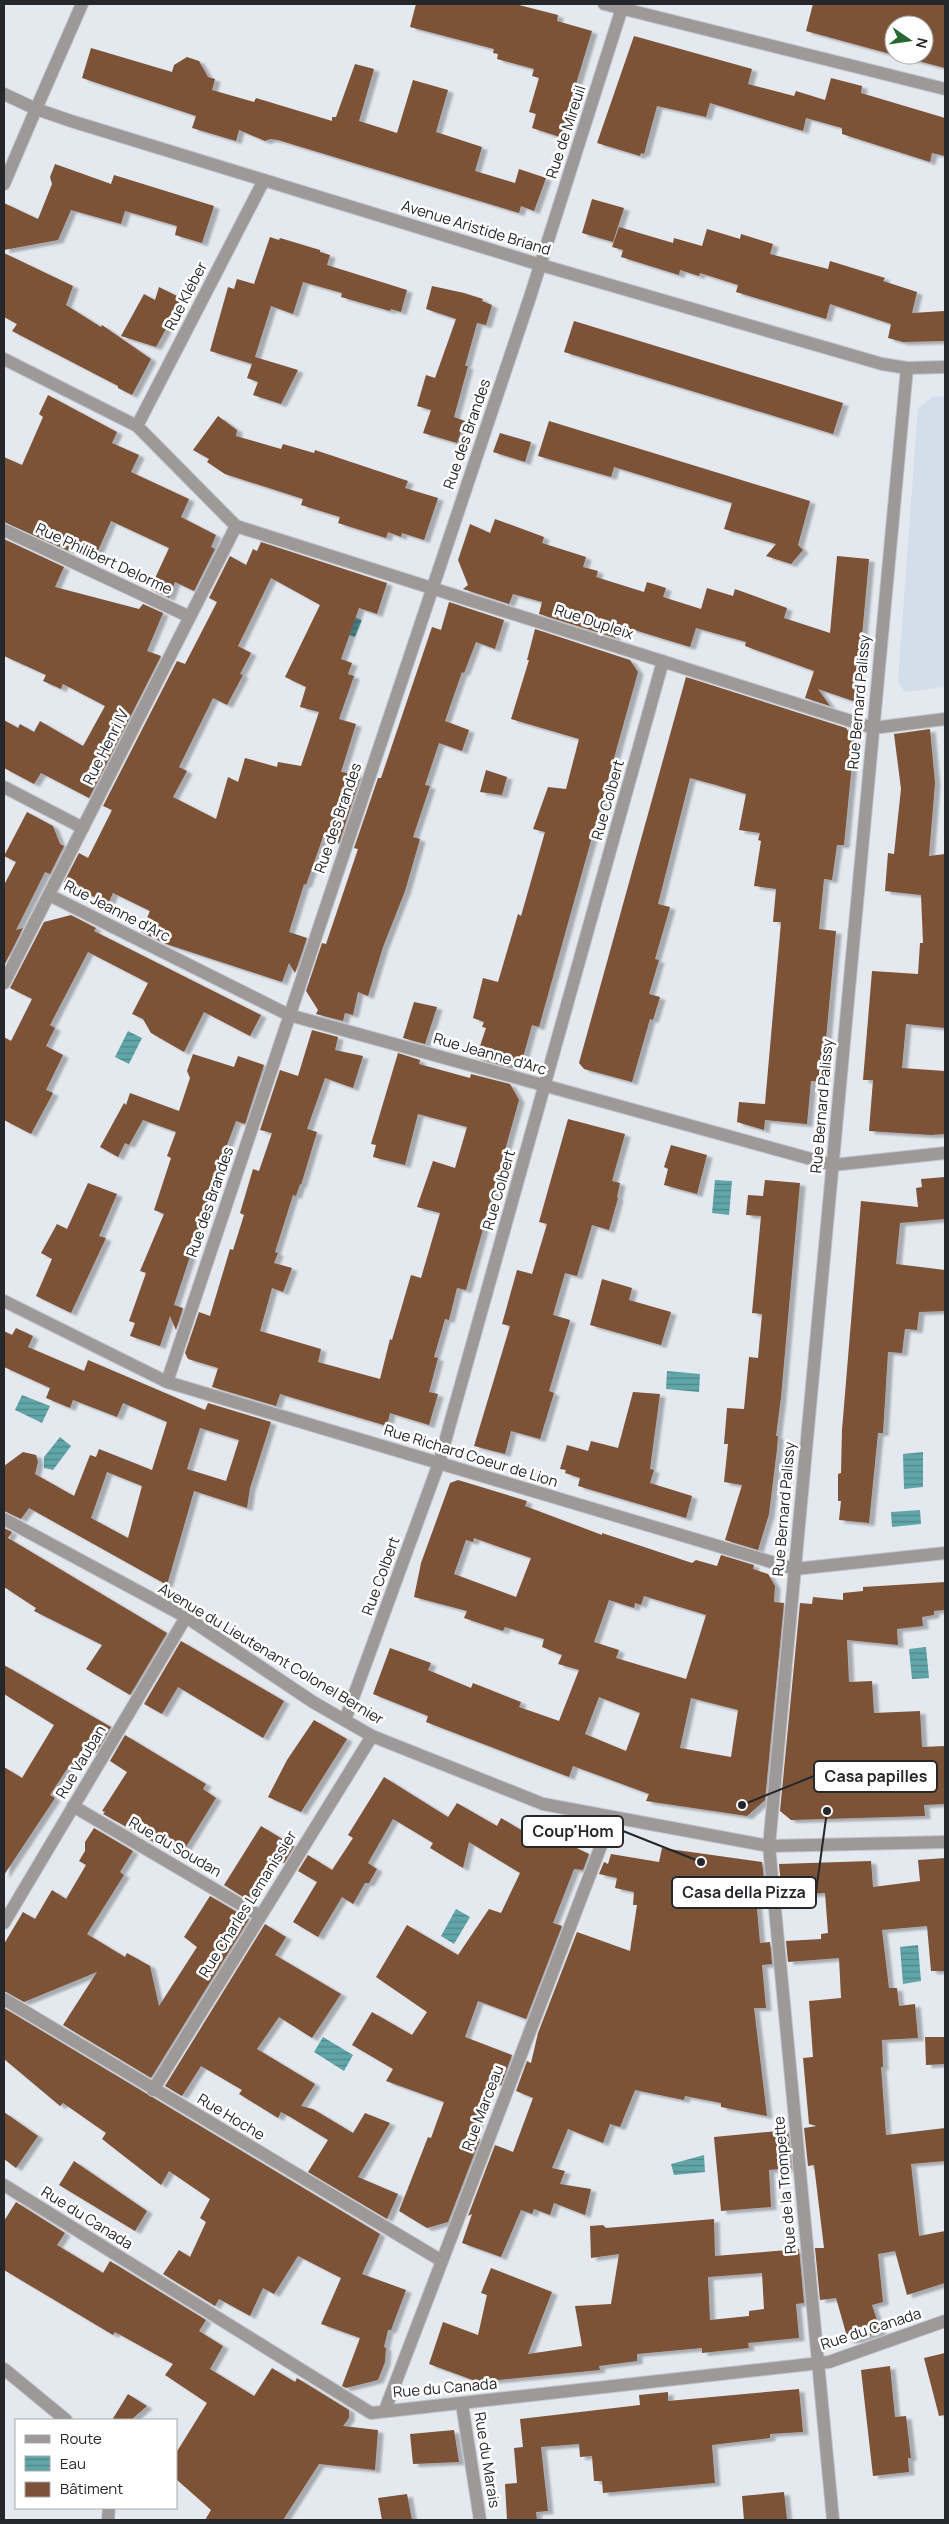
<svg xmlns="http://www.w3.org/2000/svg" width="949" height="2524" font-family="Manrope,sans-serif">
  <defs>
    <pattern id="water-rules" width="6" height="5" patternUnits="userSpaceOnUse" patternTransform="scale(1.25)"><rect width="6" height="5" fill="#60a5a8"/><path d="M0 2.5h6" fill="none" stroke="#4f8689"/></pattern>
    <filter id="shadow"><feDropShadow dx="5.5" dy="3" stdDeviation="1" flood-color="#0004"/></filter>
  </defs>
  <rect width="100%" height="100%" fill="#e4e8ef"/>
  <!-- built -->
  <path fill="#d4ddea" d="M945 396V687L904 692 898 681 918 408 933 397Z"/>
  <!-- water -->
  <path fill="url(#water-rules)" d="M333 609 362 620 355 637 327 627Z
    M128 1031 142 1038 129 1064 115 1057Z
    M715 1180 732 1181 729 1215 712 1213Z
    M667 1371 700 1374 699 1392 666 1389Z
    M22 1395 50 1406 42 1423 15 1410Z
    M60 1437 71 1446 53 1470 44 1468V1457Z
    M923 1452V1487L904 1489 903 1454Z
    M920 1510 921 1524 892 1527 891 1512Z
    M926 1647 929 1678 912 1679 909 1649Z
    M456 1909 470 1917 454 1944 441 1936Z
    M918 1945 921 1981 903 1984 900 1947Z
    M323 2037 353 2055 344 2071 314 2052Z
    M704 2155 705 2172 674 2175 671 2164Z"/>
  <!-- building -->
  <path fill="#7d5238" fill-rule="evenodd" filter="url(#shadow)" d="M416 4H515L558 15 557 21 592 31 560 137 532 128 536 114 529 112 539 78 532 76 534 69 497 59 498 54 493 53 494 49 410 27Z
    M813 4H945V68L895 55H924V25H894V55L806 31Z
    M634 36 752 69 748 84 794 96 796 91 825 100 831 78 862 86 861 93 945 118V156L932 153 930 162 842 134V128L806 118 803 131 710 103 706 117 657 106 644 154 641 153 640 156 597 143Z
    M91 48 172 72 174 65 187 57 199 61 208 77 215 79 212 90 254 102 256 98 332 121V117H336L355 64 374 69 359 121 397 133 413 80 448 90 436 132 482 147 475 171 515 183 519 169 546 178 534 211 521 206 519 213 278 140 270 139 265 141 239 130 236 141 192 128 196 116 82 78Z
    M55 164 111 184 114 175 214 206 202 243 175 235 177 226 125 211 121 224 71 210 58 240 4 250V203L38 219 52 184 50 177Z
    M592 199 624 208 613 242 582 233Z
    M619 227 673 243 674 238 702 246 707 229 740 239 741 234 773 244 770 254 828 269 830 261 885 278 883 281 917 292 912 313 944 311 945 341 903 342 888 338 891 324 830 304 826 319 736 292 738 285 700 273 699 276 680 270 679 275 621 257 623 250 612 247Z
    M270 237 279 240 280 238 320 250V252L330 255 327 265 407 290 401 312 391 309 390 311 341 297 342 293 303 282 293 314 271 306 255 357 298 370 281 404 253 395 258 382 247 378 252 364 210 351 228 287 234 289 237 279 254 284Z
    M4 253 73 286 66 305 101 327 102 325 151 359 132 395 118 388V386L12 331 17 324 4 317Z
    M432 286 464 293 483 299 482 301 492 305 486 325 477 323 465 366H468L454 417 465 421 457 443 423 433 431 410 417 406 426 375 435 378 456 319 426 309Z
    M159 287 179 297V305L156 347 121 336 144 294 155 300Z
    M574 321 843 403 833 434 564 352Z
    M48 395 117 432 112 443 139 455 131 472 189 499 181 517 216 535 211 547 215 549 194 591 175 582 169 598 150 589 169 548 111 521 97 553 75 543 71 552 4 522V457L22 465 43 417 39 414Z
    M218 416 237 430 236 436 281 449 283 444 314 453 315 450 408 481 405 488 438 498 424 540 402 533 401 537 388 532 386 538 338 523 340 517 301 505 303 499 225 474 207 462 209 459 193 450Z
    M549 421 810 501 798 545 803 550 791 564 766 556 776 544 724 529 732 503 614 467 611 477 538 456Z
    M500 433 531 442 525 462 493 452Z
    M495 519 544 537 542 543 586 557 583 567 598 571 596 577 644 592 647 582 666 588 663 597 701 609 707 588 733 596 735 589 787 608 784 618 830 633 837 556 869 559 856 702 818 689 830 706 805 698 814 671 745 646 746 642 696 628 690 647 605 621 616 638 539 614 542 602 513 594 509 604 463 589 468 585 458 560 470 524 490 533Z
    M4 539 64 567 55 587 139 609 143 604 163 613 147 651 161 656 89 798 41 773 34 784 4 768V720L18 728 20 724 34 732 40 721 83 746 105 706 63 684 61 689 43 681 46 675 4 656Z
    M261 542 387 583 377 614 359 608 341 659 352 663 348 674 354 676 339 719 356 724 341 772 361 775 339 843 323 837 306 885 304 884 289 932 307 938 295 973 289 963 282 982 166 944 141 932 150 911 113 893 108 904 64 882 79 853 88 858 112 810 103 806 177 661 185 664 217 602 209 598 230 556 246 565 253 549 257 551ZM271 578 320 605 285 677 306 687 300 707 319 712 301 766 278 762 277 767 245 758 238 782 228 777 216 819 173 797 187 771 179 767 213 698 227 705 243 675 240 674 251 653 238 646Z
    M449 602 504 620 495 649 476 642 464 673 462 672 445 721 469 730 462 751 439 743 425 785 430 786 413 837 420 839 405 891 383 947 368 996 358 992 353 1015 345 1013 343 1021 316 1014 318 1010 306 991 322 943 326 944 358 849 354 848 378 778H381L432 627 441 630Z
    M535 629 630 660 638 672 539 1027 532 1025 522 1061 508 1067 476 1058 486 1028 482 1027 484 1022 473 1018 483 978 498 982 518 914 521 916 545 832 533 829 548 787 566 789 579 739 511 719 529 660H527Z
    M686 677 846 728 850 734 855 733 844 845H837L832 880 824 879 819 929 836 931 822 1082 811 1081 807 1124 765 1120 764 1130 737 1122 739 1102 765 1104 781 922H773L776 889 754 886 761 841 758 840 760 833 739 830 746 794 716 785 690 778 658 904 670 907 655 959 659 960 649 994 660 997 653 1020 650 1019 632 1082 584 1069 579 1063Z
    M930 729 935 783 929 856 945 854V1028L906 1024 902 1068 945 1071V1134L931 1135 869 1131 873 1080H863L872 971 918 974 920 943H923L921 895 885 891 888 853 894 854 901 789 894 734Z
    M486 770 507 777 502 795 480 792Z
    M27 812 53 826 60 844 64 846 50 874 45 872 16 930 23 928 4 966V885L16 862 4 856Z
    M71 915 96 928 94 931 261 1015 250 1036 204 1012 184 1052 151 1033 143 1019 132 1014 148 983 88 952 50 1025 55 1028 46 1046 63 1055 46 1090 53 1093 31 1134 4 1120V1037L11 1041 32 999 10 988 44 922Z
    M414 1002 437 1007 425 1044 403 1038Z
    M312 1030 338 1037 335 1050 363 1056 353 1088 325 1078 307 1129 317 1132 301 1185 300 1184 296 1196 293 1195 275 1252 278 1253 274 1263 292 1268 283 1292 272 1288 260 1331 321 1349 318 1362 380 1379 390 1339 392 1340 411 1275 421 1278 440 1213 417 1207 433 1161 455 1168 467 1127 418 1114 405 1165 373 1157 376 1145 371 1144 398 1053 420 1060 419 1064 459 1075 470 1078 471 1074 510 1084 519 1100 466 1290 457 1288 449 1320 445 1319 434 1357 438 1358 429 1392 438 1394 429 1425 390 1413 387 1426 280 1394 276 1406 212 1387 218 1368 188 1359 185 1353 199 1312 210 1316 230 1249 233 1250 244 1215 240 1213 253 1169 259 1171 272 1133 260 1130 280 1070 298 1076Z
    M193 1054 234 1067 238 1056 264 1065 245 1124 236 1121 225 1150 174 1305 183 1308 176 1330 170 1316 160 1346 130 1336 135 1323 129 1321 146 1273 140 1271 164 1214 154 1210 171 1158 167 1156 176 1132 143 1120 129 1145 125 1143 118 1157 100 1147 124 1103 126 1105 130 1093 179 1111 190 1078 187 1071Z
    M568 1119 625 1134 612 1181 620 1183 617 1197 618 1198 609 1230 592 1225 577 1276 565 1273 553 1315 570 1320 549 1391 554 1393 540 1439 511 1431 505 1454 474 1446 510 1326 502 1324 517 1270 532 1274 547 1224 539 1222Z
    M671 1145 707 1155 697 1194 664 1185 668 1169 664 1167Z
    M945 1177V1219L900 1223 896 1264 945 1270V1311L919 1312 917 1330 905 1329 902 1353 888 1352 883 1433H878L869 1523 839 1520 841 1501H838V1474L841 1473 842 1430 861 1201 918 1207 916 1188 922 1187 921 1179Z
    M765 1180 800 1183 781 1397 776 1436H778L777 1449 769 1514 758 1550 725 1540 742 1485 724 1482 728 1444H724L727 1408 744 1409 749 1357 758 1358 762 1314 752 1313 761 1216 746 1215 748 1195 763 1196Z
    M88 1183 117 1194 99 1236 106 1238 71 1313 36 1296 52 1259 41 1253 57 1224 67 1229Z
    M602 1279 632 1288 629 1300 671 1312 661 1345 590 1325Z
    M16 1328 33 1336 28 1347 84 1371 88 1360 205 1410 208 1403 271 1422 250 1488 247 1508 194 1491 167 1585 29 1508 21 1519 4 1511V1466L23 1452 36 1455 38 1462 35 1474 74 1496 90 1455 96 1457 99 1449 152 1470 167 1422 123 1403 117 1417 73 1400 70 1408 46 1398 50 1388 4 1367V1331L12 1335ZM200 1428 239 1440 226 1481 187 1469ZM107 1472 142 1486 128 1538 91 1518Z
    M633 1392 660 1394 650 1469 654 1470 650 1483 692 1496 686 1518 578 1486 580 1478 565 1473 566 1470 560 1469 567 1445 588 1451 591 1441 618 1448Z
    M458 1480 527 1501 525 1506 602 1535V1533L692 1563 696 1560 717 1566 721 1555 754 1565 753 1569 768 1574 775 1586 774 1602 784 1603 765 1800 747 1816 646 1801 649 1794 573 1766 569 1777 426 1722 428 1716 373 1694 390 1648 431 1663 428 1670 471 1688 473 1683 521 1702 519 1707 559 1721 579 1670 558 1664 562 1655 542 1647 544 1639 505 1627 503 1631 464 1618 467 1611 414 1597 421 1563 450 1483ZM474 1538 531 1558 516 1597 454 1574 466 1540 473 1542ZM644 1596 706 1615 686 1679 616 1658 619 1650 594 1642 609 1600 634 1608 635 1603 641 1605ZM599 1697 640 1713 626 1751 585 1734ZM691 1698 738 1710 731 1757 680 1748Z
    M4 1528 12 1532 8 1538 167 1633 130 1695 86 1669 102 1645 34 1611 36 1608 4 1587Z
    M945 1582V1610L934 1611V1615L922 1617 923 1626 897 1629 898 1645 847 1640 849 1682 872 1681 874 1713 920 1711 922 1747 945 1746V1804L924 1805 925 1816 791 1820 780 1811 800 1603 812 1604 813 1597 843 1600V1593L863 1591V1587Z
    M181 1641 284 1701 263 1738 178 1687 162 1714 144 1704Z
    M4 1665 111 1727 96 1753 88 1748 77 1766 71 1763 50 1795 55 1798 4 1875V1767L22 1778 54 1725 4 1694Z
    M314 1720 347 1739 301 1812 268 1797 287 1760Z
    M125 1735 206 1784 203 1789 216 1798 184 1850 174 1844 170 1851 103 1814 105 1812 102 1811 127 1772 110 1761Z
    M384 1777 448 1817 457 1803 497 1826 501 1818 538 1840 543 1832 589 1854 583 1870 574 1869 553 1923 562 1926 526 2019 478 2001 465 2037 512 2055 501 2085 492 2082 473 2136 480 2139 448 2222 427 2228 399 2211 428 2137 431 2138 444 2102 386 2081 393 2069 352 2045 372 2012 412 2035 427 2012 376 1977 407 1925 458 1955 489 1909 501 1913 520 1873 469 1842 463 1868 430 1848 433 1843 393 1819 368 1863 377 1869 369 1883H365L353 1904 342 1897 318 1937 293 1922 317 1882 298 1871 308 1855 332 1870 353 1838 348 1835Z
    M261 1826 294 1846 284 1863 274 1857 248 1900 224 1885Z
    M94 1828 133 1851 120 1872 124 1875 87 1934 125 1957 127 1953 150 1966 159 2006 197 1947 184 1937 210 1896 249 1919 151 2078 63 2025 97 1972 24 2002 4 1991V1944L23 1912 35 1919 52 1890 66 1899 86 1865 79 1861 85 1851V1842Z
    M662 1848 762 1862 766 1897 756 1898 760 1943 770 1942 772 1964 762 1965 766 2008H754L767 2116 721 2107V2103L685 2096 684 2100 635 2090 620 2127 610 2124 603 2143 568 2129 552 2168 565 2171 560 2184 591 2189 585 2215 554 2203 550 2215 534 2209 532 2214 521 2210 501 2257 462 2243 472 2214 468 2216 495 2145 513 2152 533 2098 516 2091 527 2061 531 2063 538 2033 577 1932 630 1951 637 1905H633L634 1892 615 1888 617 1878 599 1874 604 1862 608 1864 611 1854 659 1862Z
    M945 1858V1971H931L927 1926 882 1930 889 1988H897L899 2006 915 2004 918 2038 882 2040 883 2067H881L886 2135 945 2128V2161L911 2164 919 2236 945 2231V2283L907 2295 895 2251 878 2254 883 2302 872 2305 881 2332 856 2340H848L836 2298 820 2300 815 2248H824L814 2165 808 2166 804 2128 817 2126 809 2124 803 2058 813 2057 809 2001 841 1998 839 1958 788 1962 786 1941 821 1939V1934L828 1933 825 1893 782 1896 779 1864 871 1861 873 1887 920 1881 918 1860Z
    M265 1924 286 1937 275 1955 341 1994 312 2038 279 2017 257 2049 315 2084 301 2106 313 2109 353 2133 365 2113 390 2123 358 2177 398 2194 387 2219 308 2172 328 2140 292 2118 281 2112 278 2118 239 2094 242 2090 201 2066 182 2096 165 2086Z
    M4 2008 380 2234 362 2274 406 2290 391 2330H388L384 2347 386 2348 385 2362 378 2380 346 2388 342 2386 360 2338 321 2324 341 2278 298 2256 274 2294 263 2288 250 2316 219 2299 215 2306 163 2274 179 2250 190 2257 206 2222 200 2218 210 2199 169 2171 161 2185 102 2139 106 2133 63 2103 60 2106 4 2059Z
    M925 2037H945V2064L926 2065Z
    M4 2112 38 2136 16 2168 4 2159Z
    M788 2130 791 2168 769 2170 771 2207 721 2211 714 2137Z
    M74 2161 147 2211 135 2231 59 2185Z
    M16 2202 65 2233 57 2245 103 2273 110 2261 206 2320 199 2331 223 2346 210 2369 254 2396 272 2368 295 2382 297 2378 349 2410V2418L343 2426 378 2430 375 2470 319 2464 283 2520H205L211 2510 176 2479V2453L207 2403 165 2375 173 2364 115 2332 113 2335 4 2270V2221Z
    M714 2219 715 2256 799 2249 804 2303 796 2304 799 2338 748 2343 749 2348 702 2353V2348L637 2354V2361L599 2366 600 2370 478 2382 429 2364 443 2322 478 2335 487 2295 481 2293 491 2268 552 2292 528 2354 582 2346 575 2306 611 2304 619 2254 591 2258 590 2226 603 2225 606 2228ZM762 2273 764 2309 749 2311V2316L710 2320 708 2277Z
    M945 2353V2415L939 2416 924 2358Z
    M890 2366 895 2417 906 2416 911 2458H908L909 2472 873 2476 861 2370Z
    M799 2389 803 2432 770 2434V2438L712 2445 715 2483 603 2493 602 2481H594L592 2456 580 2457 579 2444 541 2447 548 2511 536 2512 537 2520H507L505 2484 517 2483 514 2448 523 2447 520 2419 640 2405 639 2395 668 2392V2401Z
    M128 2394 147 2406 131 2420H112Z
    M454 2430 459 2462 413 2464 410 2434Z
    M784 2492 787 2520H744L742 2496Z
    M407 2494 412 2520H382L378 2498Z"/>
  <g fill="none" stroke-linecap="round" stroke-linejoin="round">
    <defs>
      <path id="minor" d="M604 4 945 89
        M4 184 36 109
        M4 359 137 426 236 526 873 728 945 719
        M137 426 264 180
        M4 530 190 617
        M4 787 83 828
        M49 895 289 1015 833 1165 945 1153
        M4 983 236 526
        M4 1301 167 1382 795 1569 945 1553
        M167 1382 530 297 622 8
        M345 1720 439 1463 663 661
        M73 1806 260 1916
        M4 1923 186 1617
        M4 1999 442 2261
        M153 2090 372 1736
        M4 2185 371 2413 829 2362 945 2321
        M4 2369 66 2420
        M462 2404 480 2520
        M385 2410 612 1817
        M108 2520 109 2508
        M833 2520 769 1846 907 368"/>
      <path id="tertiary" d="M4 94 36 109 71 121 541 265 882 364 907 368 945 367
        M36 109 82 4
        M4 1519 186 1617 313 1702 372 1736 543 1804 769 1846 945 1842"/>
    </defs>
    <!-- minor casing -->
    <use href="#minor" stroke="#c2c5cc" stroke-width="14"/>
    <!-- tertiary casing -->
    <use href="#tertiary" stroke="#c2c5cc" stroke-width="14"/>
    <!-- minor -->
    <use href="#minor" stroke="#9d9999" stroke-width="12"/>
    <!-- tertiary -->
    <use href="#tertiary" stroke="#9d9999" stroke-width="12"/>
  </g>
  <g text-anchor="middle" stroke-width="5" stroke-linejoin="round" paint-order="stroke">
    <!-- street labels -->
    <g font-size="15" fill="#25272a" stroke="#fff">
      <text transform="translate(566 132) rotate(-72)" y="5">Rue de Mireuil</text>
      <text transform="translate(476 228) rotate(17)" y="5">Avenue Aristide Briand</text>
      <text transform="translate(186 296) rotate(-63)" y="5">Rue Kléber</text>
      <text transform="translate(467 434) rotate(-71)" y="5">Rue des Brandes</text>
      <text transform="translate(104 559) rotate(25)" y="5">Rue Philibert Delorme</text>
      <text transform="translate(594 622) rotate(18)" y="5">Rue Dupleix</text>
      <text transform="translate(859 702) rotate(-85)" y="5">Rue Bernard Palissy</text>
      <text transform="translate(106 747) rotate(-63)" y="5">Rue Henri IV</text>
      <text transform="translate(608 800) rotate(-74)" y="5">Rue Colbert</text>
      <text transform="translate(338 818) rotate(-71)" y="5">Rue des Brandes</text>
      <text transform="translate(117 911) rotate(27)" y="5">Rue Jeanne d'Arc</text>
      <text transform="translate(490 1054) rotate(16)" y="5">Rue Jeanne d'Arc</text>
      <text transform="translate(822 1106) rotate(-85)" y="5">Rue Bernard Palissy</text>
      <text transform="translate(499 1190) rotate(-74)" y="5">Rue Colbert</text>
      <text transform="translate(210 1202) rotate(-71)" y="5">Rue des Brandes</text>
      <text transform="translate(471 1456) rotate(17)" y="5">Rue Richard Coeur de Lion</text>
      <text transform="translate(784 1509) rotate(-85)" y="5">Rue Bernard Palissy</text>
      <text transform="translate(381 1576) rotate(-70)" y="5">Rue Colbert</text>
      <text transform="translate(271 1654) rotate(31)" y="5">Avenue du Lieutenant Colonel Bernier</text>
      <text transform="translate(81 1762) rotate(-59)" y="5">Rue Vauban</text>
      <text transform="translate(175 1847) rotate(30)" y="5">Rue du Soudan</text>
      <text transform="translate(248 1904) rotate(-58)" y="5">Rue Charles Lemanissier</text>
      <text transform="translate(483 2108) rotate(-69)" y="5">Rue Marceau</text>
      <text transform="translate(231 2117) rotate(31)" y="5">Rue Hoche</text>
      <text transform="translate(785 2185) rotate(-95)" y="5">Rue de la Trompette</text>
      <text transform="translate(87 2218) rotate(32)" y="5">Rue du Canada</text>
      <text transform="translate(871 2329) rotate(-18)" y="5">Rue du Canada</text>
      <text transform="translate(445 2388) rotate(-5)" y="5">Rue du Canada</text>
      <text transform="translate(487 2460) rotate(81)" y="5">Rue du Marais</text>
    </g>
  </g>
  <!-- callouts -->
  <path fill="none" stroke="#25272a" stroke-width="2" d="M742 1805L814 1776M701 1862L623 1831M827 1811L816 1892"/>
  <g fill="#25272a" stroke="#fff" stroke-width="2">
    <circle cx="742" cy="1805" r="5"/>
    <circle cx="701" cy="1862" r="5"/>
    <circle cx="827" cy="1811" r="5"/>
  </g>
  <g fill="#fff" stroke="#25272a" stroke-width="2">
    <rect x="814" y="1761" width="123" height="31" rx="5"/>
    <rect x="522" y="1816" width="101" height="31" rx="5"/>
    <rect x="672" y="1877" width="144" height="31" rx="5"/>
  </g>
  <g font-size="16" text-anchor="middle" font-weight="bold" fill="#25272a">
    <text x="876" y="1782">Casa papilles</text>
    <text x="573" y="1837">Coup'Hom</text>
    <text x="744" y="1898">Casa della Pizza</text>
  </g>
  <!-- border -->
  <rect width="949" height="2524" fill="none" stroke="#25272a" stroke-width="10"/>
  <!-- legend -->
  <rect x="15" y="2419" width="162" height="90" fill="#ffffff" stroke="#a8a9aa"/>
  <rect x="25" y="2435" width="25" height="8" fill="#9d9999" stroke="#a8a9aa"/>
  <text x="60" y="2444" font-size="15" fill="#25272a">Route</text>
  <rect x="25" y="2456" width="25" height="15" fill="url(#water-rules)" stroke="#a8a9aa"/>
  <text x="60" y="2469" font-size="15" fill="#25272a">Eau</text>
  <rect x="25" y="2482" width="25" height="15" fill="#7d5238" stroke="#a8a9aa"/>
  <text x="60" y="2494" font-size="15" fill="#25272a">Bâtiment</text>
  <!-- north arrow -->
  <g transform="translate(909 40) rotate(103)"><circle r="24" fill="#ffffff" stroke="#a8a9aa"/>
  <path d="M0-4L9 19L0 12L-9 19Z" fill="#266833"/>
  <text y="-8" font-size="14" font-weight="bold" text-anchor="middle" fill="#25272a">N</text>
  </g>
</svg>
